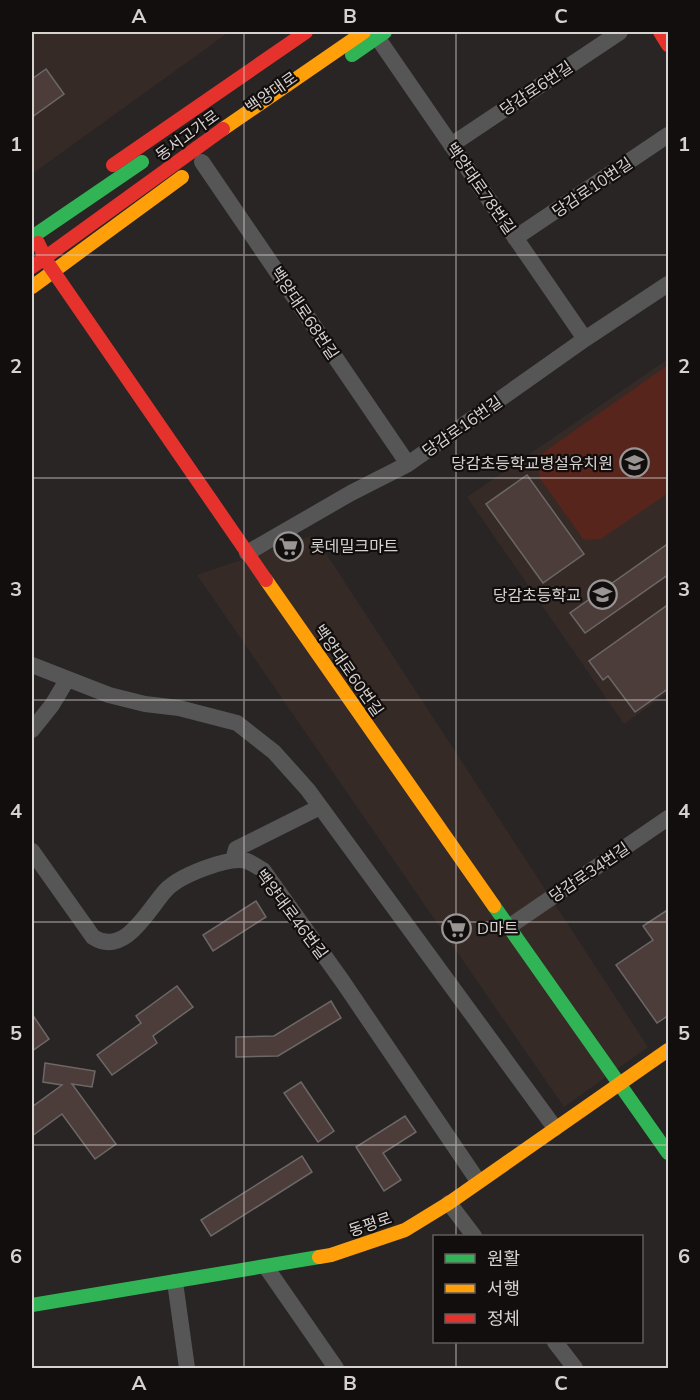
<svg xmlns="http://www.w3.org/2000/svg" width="700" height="1400" font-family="Mulish,'Noto Sans KR',sans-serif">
  <rect width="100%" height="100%" fill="#282524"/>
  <!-- built -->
  <path fill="#362a27" d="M32 32H229L32 174Z
    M668 359V693L624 724 467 497Z
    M314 535 648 1047 564 1107 197 575Z"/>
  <!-- green -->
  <path fill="#57251b" d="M668 365V493L601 539 584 540 539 477 540 455Z"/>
  <!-- building -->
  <path fill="#4d3d3a" stroke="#6b6867" stroke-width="1.5" d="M46 69 64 94 32 117V79Z
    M527 475 584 554 543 583 486 504Z
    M669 543V574L585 633 570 613Z
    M669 604V688L635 712 608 676 603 680 589 661Z
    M256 901 266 917 213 951 203 935Z
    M669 909V1015L657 1023 616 965 653 940 643 926Z
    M177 986 193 1007 153 1036 157 1043 112 1075 97 1055 141 1023 136 1016Z
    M331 1001 341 1018 278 1056 236 1057V1037L274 1036Z
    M32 1014 49 1039 32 1051Z
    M45 1063 95 1071 92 1087 72 1084 116 1144 95 1159 62 1114 32 1136V1107L62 1085 43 1082Z
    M301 1082 334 1131 318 1142 284 1093Z
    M405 1116 416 1132 383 1153 401 1180 384 1191 356 1147Z
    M302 1156 312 1172 211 1236 201 1220Z"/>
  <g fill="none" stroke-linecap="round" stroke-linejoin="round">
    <!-- street -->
    <path stroke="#575656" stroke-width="16" d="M377 37 585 339
      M451 145 620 32
      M202 162 408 464
      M515 238 668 135
      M247 553 351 493 408 464 585 339 668 284
      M32 665 109 695 145 704 179 708 237 723 274 752 308 790 555 1128
      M32 730 52 705 67 680
      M32 851 93 937C125 958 149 908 166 890 179 876 228 856 247 861 252 863 258 867 263 870L343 982 478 1181
      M233 860 236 849 320 807
      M510 926 668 818
      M449 1203 474 1236
      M266 1267 336 1368
      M175 1282 187 1368
      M555 1342 575 1368"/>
    <!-- fast -->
    <path stroke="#30b455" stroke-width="14" d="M352 55 385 32
      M32 237 142 162
      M494 906 668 1153
      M32 1305 319 1257"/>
    <!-- slow -->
    <path stroke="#ff9f0a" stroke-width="14" d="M223 129 364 32
      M32 287 182 177
      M266 580 494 906
      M319 1257 331 1255 405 1230 449 1203 668 1050"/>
    <!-- jam -->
    <path stroke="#e5322d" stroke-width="14" d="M660 32 668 45
      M113 165 306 32
      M38 243 49 265 266 580
      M32 267 223 129"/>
  </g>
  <!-- grid -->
  <path fill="none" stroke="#d6d2d0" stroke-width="1.5" stroke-opacity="0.55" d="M244 32V1368M456 32V1236M32 255H668M32 478H668M32 700H668M32 922H668M32 1145H668M456 1342V1368"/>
  <!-- icons -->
  <defs>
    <symbol id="school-ring" viewBox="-11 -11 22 22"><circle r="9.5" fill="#110e0d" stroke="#999594" stroke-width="1.5"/><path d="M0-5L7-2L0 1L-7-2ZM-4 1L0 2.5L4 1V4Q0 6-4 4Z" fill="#999594"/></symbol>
    <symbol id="supermarket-ring" viewBox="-11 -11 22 22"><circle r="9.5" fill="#110e0d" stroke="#999594" stroke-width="1.5"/><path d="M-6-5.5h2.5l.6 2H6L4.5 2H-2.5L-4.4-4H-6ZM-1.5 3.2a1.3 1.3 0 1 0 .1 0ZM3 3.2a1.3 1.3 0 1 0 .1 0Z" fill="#999594"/></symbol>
  </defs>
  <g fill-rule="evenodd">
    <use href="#school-ring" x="618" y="446" width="33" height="33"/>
    <use href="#supermarket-ring" x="272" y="530" width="33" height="33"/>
    <use href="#school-ring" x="586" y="578" width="33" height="33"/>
    <use href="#supermarket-ring" x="440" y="912" width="33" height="33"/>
  </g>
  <g text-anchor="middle" stroke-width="4.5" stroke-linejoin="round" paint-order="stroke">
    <!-- street labels -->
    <g font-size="16" fill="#d6d2d0" stroke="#110e0d">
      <text transform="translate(536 88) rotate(-34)" y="6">당감로6번길</text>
      <text transform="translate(271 92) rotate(-35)" y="6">백양대로</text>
      <text transform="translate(187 135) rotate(-36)" y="6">동서고가로</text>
      <text transform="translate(592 187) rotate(-34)" y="6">당감로10번길</text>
      <text transform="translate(481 188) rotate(55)" y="6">백양대로78번길</text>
      <text transform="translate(305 313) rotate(56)" y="6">백양대로68번길</text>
      <text transform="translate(462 426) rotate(-35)" y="6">당감로16번길</text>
      <text transform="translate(349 670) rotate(55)" y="6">백양대로60번길</text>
      <text transform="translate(589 872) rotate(-34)" y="6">당감로34번길</text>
      <text transform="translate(292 914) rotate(53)" y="6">백양대로46번길</text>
      <text transform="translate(370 1224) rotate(-19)" y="6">동평로</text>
    </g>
    <!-- poi labels -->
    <g font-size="16" fill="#d6d2d0" stroke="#110e0d" text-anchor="end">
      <text x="613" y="469">당감초등학교병설유치원</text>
      <text x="310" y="552" text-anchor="start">롯데밀크마트</text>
      <text x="581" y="601">당감초등학교</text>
      <text x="477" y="934" text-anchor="start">D마트</text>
    </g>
  </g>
  <!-- border -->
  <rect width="700" height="1400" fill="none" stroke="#110e0d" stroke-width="66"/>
  <!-- legend -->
  <rect x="433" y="1235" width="210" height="108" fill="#110e0d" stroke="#605c5b" stroke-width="1.5"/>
  <rect x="445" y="1254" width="30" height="9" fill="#30b455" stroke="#605c5b" stroke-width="1.5"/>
  <text x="487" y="1265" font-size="18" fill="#d6d2d0">원활</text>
  <rect x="445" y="1284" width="30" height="9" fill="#ff9f0a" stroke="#605c5b" stroke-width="1.5"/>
  <text x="487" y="1295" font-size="18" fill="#d6d2d0">서행</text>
  <rect x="445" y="1314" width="30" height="9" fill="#e5322d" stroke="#605c5b" stroke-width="1.5"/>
  <text x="487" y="1325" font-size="18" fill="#d6d2d0">정체</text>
  <rect x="33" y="33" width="634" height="1334" fill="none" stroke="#d6d2d0" stroke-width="2"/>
  <g font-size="20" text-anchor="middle" font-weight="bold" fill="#d6d2d0">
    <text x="139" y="23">A</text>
    <text x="350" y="23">B</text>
    <text x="561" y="23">C</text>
    <text x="16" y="151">1</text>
    <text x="684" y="151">1</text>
    <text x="16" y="373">2</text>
    <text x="684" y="373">2</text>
    <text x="16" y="596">3</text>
    <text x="684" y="596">3</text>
    <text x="16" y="818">4</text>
    <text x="684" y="818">4</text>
    <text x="16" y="1040">5</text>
    <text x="684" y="1040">5</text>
    <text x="16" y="1263">6</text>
    <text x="684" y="1263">6</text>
    <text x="139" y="1390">A</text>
    <text x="350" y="1390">B</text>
    <text x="561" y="1390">C</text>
  </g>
</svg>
